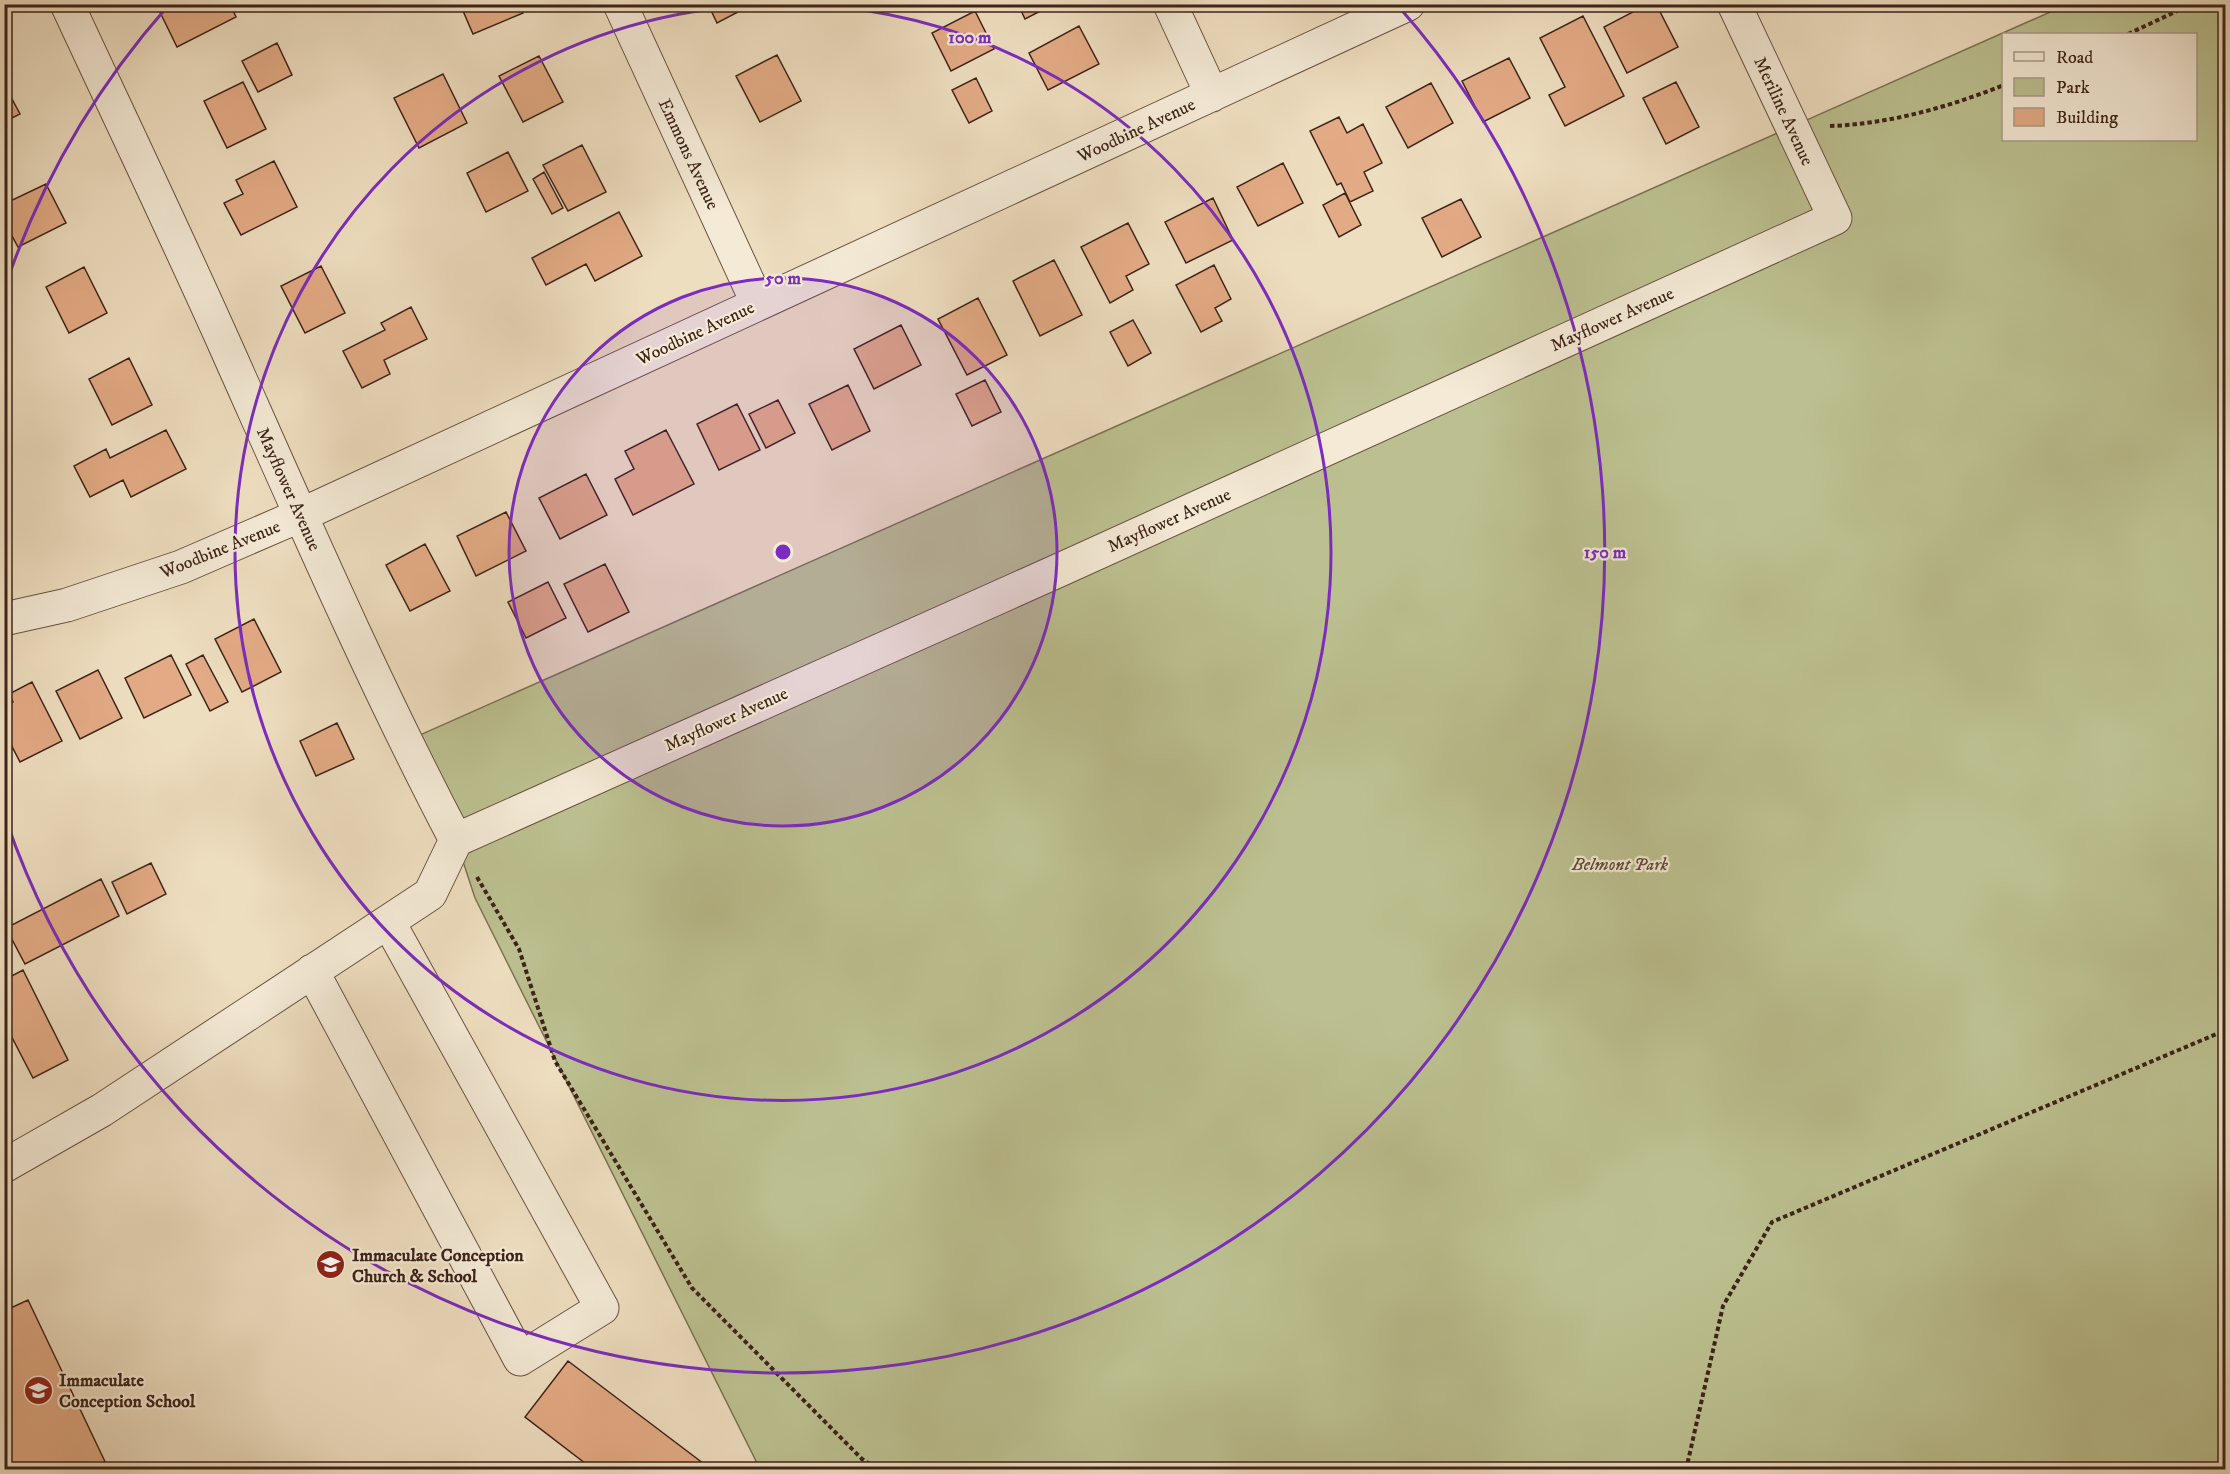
<svg xmlns="http://www.w3.org/2000/svg" width="2230" height="1474" font-family="'IM FELL DW Pica',serif">
  <rect width="100%" height="100%" fill="#eedec0"/>
  <filter id="stains"><feTurbulence type="fractalNoise" baseFrequency=".00333" numOctaves="4"/><feColorMatrix values="0 0 0 0 .2 0 0 0 0 .09 0 0 0 0 .02 0 0 0 .5 -.17"/></filter>
  <radialGradient id="worn" r=".72"><stop offset=".6" stop-color="#630" stop-opacity="0"/><stop offset="1" stop-color="#630" stop-opacity=".3"/></radialGradient>
  <!-- green -->
  <path fill="#bcc090" stroke="#7c7254" stroke-width="1.5" fill-rule="evenodd" d="M2066 5H2225V1469H760L475 898 456 840 404 742ZM2004 34H2196V140H2004Z"/>
  <!-- building -->
  <path fill="#e3ab85" stroke="#3d2318" stroke-width="1.5" d="M156 4H230L236 17 177 47Z
    M460 4H520L523 13 473 34Z
    M708 4H753L717 23Z
    M1018 4H1054L1025 19Z
    M1629 4H1656L1678 47 1627 73 1604 27 1633 12Z
    M975 11 994 49 951 71 932 33Z
    M1583 16 1624 96 1565 126 1549 95 1565 87 1540 38Z
    M1079 26 1099 64 1048 90 1029 53Z
    M277 43 292 75 258 92 242 61Z
    M777 55 801 101 760 122 736 76Z
    M539 56 563 102 523 122 499 76Z
    M1509 58 1530 98 1483 122 1462 81Z
    M443 74 467 123 419 148 394 98Z
    M976 78 992 111 969 123 952 90Z
    M243 82 266 129 227 148 204 101Z
    M1676 82 1699 127 1666 144 1643 98Z
    M1431 83 1453 123 1408 148 1386 107Z
    M4 84 20 114 4 122Z
    M1339 117 1347 133 1363 124 1382 163 1364 172 1373 191 1350 202 1341 183 1337 185 1310 131Z
    M582 145 606 192 568 211 543 165Z
    M508 152 528 191 486 212 467 173Z
    M274 161 297 207 241 235 224 203 243 194 236 180Z
    M1283 163 1303 203 1258 226 1237 187Z
    M544 172 563 208 552 214 533 179Z
    M46 184 66 223 18 247 4 221V204Z
    M1345 193 1361 225 1339 237 1323 205Z
    M1213 198 1233 240 1186 263 1165 222Z
    M1461 199 1481 237 1442 257 1422 218Z
    M619 212 642 256 595 281 586 264 546 285 532 258Z
    M1128 223 1149 264 1126 276 1133 290 1110 303 1081 247Z
    M1054 260 1082 315 1040 336 1013 281Z
    M1214 265 1231 299 1215 308 1222 321 1201 332 1176 285Z
    M321 266 345 313 305 333 281 286Z
    M84 267 107 313 69 333 46 287Z
    M978 298 1007 355 967 375 938 319Z
    M411 307 427 339 384 360 390 374 362 388 343 351 385 330 381 323Z
    M1133 320 1151 353 1128 366 1110 332Z
    M901 325 921 365 874 389 854 349Z
    M129 358 152 405 112 425 89 379Z
    M985 380 1001 412 972 426 956 394Z
    M848 385 870 431 832 450 809 404Z
    M778 400 795 433 766 448 749 414Z
    M737 404 760 450 719 470 697 424Z
    M166 430 186 469 131 497 123 480 90 497 74 466 106 449 110 458Z
    M666 430 694 484 633 515 615 479 634 469 625 451Z
    M586 474 607 515 560 539 539 498Z
    M506 512 526 551 476 576 457 536Z
    M425 544 450 591 410 611 386 565Z
    M605 564 629 612 588 632 564 584Z
    M548 582 566 618 526 638 508 602Z
    M254 619 281 672 242 692 215 639Z
    M171 655 191 695 144 718 125 678Z
    M203 655 228 702 210 711 186 664Z
    M98 670 122 718 80 739 56 691Z
    M32 682 62 741 20 762 4 731V707L13 702 9 694Z
    M337 723 354 759 316 776 300 741Z
    M151 863 166 894 127 914 112 882Z
    M101 879 119 916 25 964 6 928Z
    M23 970 68 1060 33 1078 4 1022V980Z
    M28 1300 109 1470H4V1311Z
    M568 1361 712 1470H594L525 1417Z"/>
  <g fill="none" stroke-linecap="round" stroke-linejoin="round">
    <defs>
      <path id="minor" d="M67 4C120 118 174 231 225 345 299 511 371 678 456 840L1064 568 1835 218 1734 4
        M620 4 758 304
        M1170 4 1212 95
        M4 619 67 605 181 567 301 515 1408 4
        M312 971 520 1359 602 1308 389 923
        M4 1166 102 1110 430 894 456 840"/>
    </defs>
    <!-- minor casing -->
    <use href="#minor" stroke="#695242" stroke-width="35"/>
    <!-- path -->
    <path stroke="#3d2318" stroke-width="4" stroke-dasharray="4.5 3" stroke-linecap="butt" d="M2128 34 2192 4
      M1830 126C1889 124 1949 107 2004 85
      M477 877 519 949 555 1061 692 1288 862 1459 878 1470
      M1686 1470 1723 1306 1772 1222 2226 1030"/>
    <!-- minor -->
    <use href="#minor" stroke="#f4ead6" stroke-width="33"/>
  </g>
  <!-- distance rings -->
  <circle cx="783" cy="552" r="274" fill="#7b2cbf" fill-opacity=".12"/>
  <g fill="none" stroke="#7b2cbf" stroke-width="3">
    <circle cx="783" cy="552" r="274"/>
    <path d="M807 5A548 548 0 1 1 759 5"/>
    <path d="M6 284A822 822 0 0 1 167 7M1399 7A822 822 0 1 1 6 820"/>
  </g>
  <!-- icons -->
  <defs>
    <symbol id="school-disc" viewBox="-11 -11 22 22"><circle r="9.5" fill="#8f2418" stroke="#f4ead6"/><path d="M0-5L7-2L0 1L-7-2ZM-4 1L0 2.5L4 1V4Q0 6-4 4Z" fill="#fff"/></symbol>
  </defs>
  <g fill-rule="evenodd">
    <use href="#school-disc" x="314" y="1248" width="33" height="33"/>
    <use href="#school-disc" x="22" y="1374" width="33" height="33"/>
  </g>
  <g text-anchor="middle" stroke-width="4.5" stroke-linejoin="round" paint-order="stroke">
    <!-- street labels -->
    <g font-size="18" fill="#3d2318" stroke="#f4ead6">
      <text transform="translate(1784 111) rotate(65)" y="6">Meriline Avenue</text>
      <text transform="translate(1136 130) rotate(-25)" y="6">Woodbine Avenue</text>
      <text transform="translate(689 154) rotate(65)" y="6">Emmons Avenue</text>
      <text transform="translate(1612 319) rotate(-24)" y="6">Mayflower Avenue</text>
      <text transform="translate(695 333) rotate(-25)" y="6">Woodbine Avenue</text>
      <text transform="translate(289 489) rotate(66)" y="6">Mayflower Avenue</text>
      <text transform="translate(1169 520) rotate(-24)" y="6">Mayflower Avenue</text>
      <text transform="translate(220 549) rotate(-22)" y="6">Woodbine Avenue</text>
      <text transform="translate(726 719) rotate(-24)" y="6">Mayflower Avenue</text>
    </g>
    <!-- park labels -->
    <g font-size="18" font-style="italic" fill="#5d4a36" stroke="#f4ead6">
      <text x="1620" y="870">Belmont Park</text>
    </g>
    <!-- poi labels -->
    <g font-size="18" font-weight="bold" fill="#3d2318" stroke="#f4ead6" text-anchor="start">
      <text x="352" y="1261">Immaculate Conception<tspan x="352" dy="21">Church &amp; School</tspan></text>
      <text x="59" y="1386">Immaculate<tspan x="59" dy="21">Conception School</tspan></text>
    </g>
  </g>
  <circle cx="783" cy="552" r="9" fill="#7b2cbf" stroke="#f4ead6" stroke-width="3"/>
  <g font-size="18" text-anchor="middle" font-weight="bold" fill="#7b2cbf" stroke="#f4ead6" stroke-width="4.5" stroke-linejoin="round" paint-order="stroke">
    <text x="970" y="43">100 m</text>
    <text x="783" y="284">50 m</text>
    <text x="1605" y="558">150 m</text>
  </g>
  <!-- margin -->
  <rect width="2230" height="1474" fill="none" stroke="#eedec0" stroke-width="24"/>
  <rect x="6" y="6" width="2218" height="1462" fill="none" stroke="#3d2318" stroke-width="3"/>
  <rect x="12" y="12" width="2206" height="1450" fill="none" stroke="#3d2318" stroke-width="1.5"/>
  <!-- legend -->
  <rect x="2002" y="33" width="195" height="108" fill="#f4ead6" stroke="#ab9a8a" stroke-width="1.5"/>
  <rect x="2014" y="52" width="30" height="9" fill="#f4ead6" stroke="#ab9a8a" stroke-width="1.5"/>
  <text x="2056" y="63" font-size="18" fill="#3d2318">Road</text>
  <rect x="2014" y="78" width="30" height="18" fill="#bcc090" stroke="#ab9a8a" stroke-width="1.5"/>
  <text x="2056" y="93" font-size="18" fill="#3d2318">Park</text>
  <rect x="2014" y="108" width="30" height="18" fill="#e3ab85" stroke="#ab9a8a" stroke-width="1.5"/>
  <text x="2056" y="123" font-size="18" fill="#3d2318">Building</text>
  <rect width="100%" height="100%" filter="url(#stains)"/>
  <rect width="100%" height="100%" fill="url(#worn)"/>
</svg>
